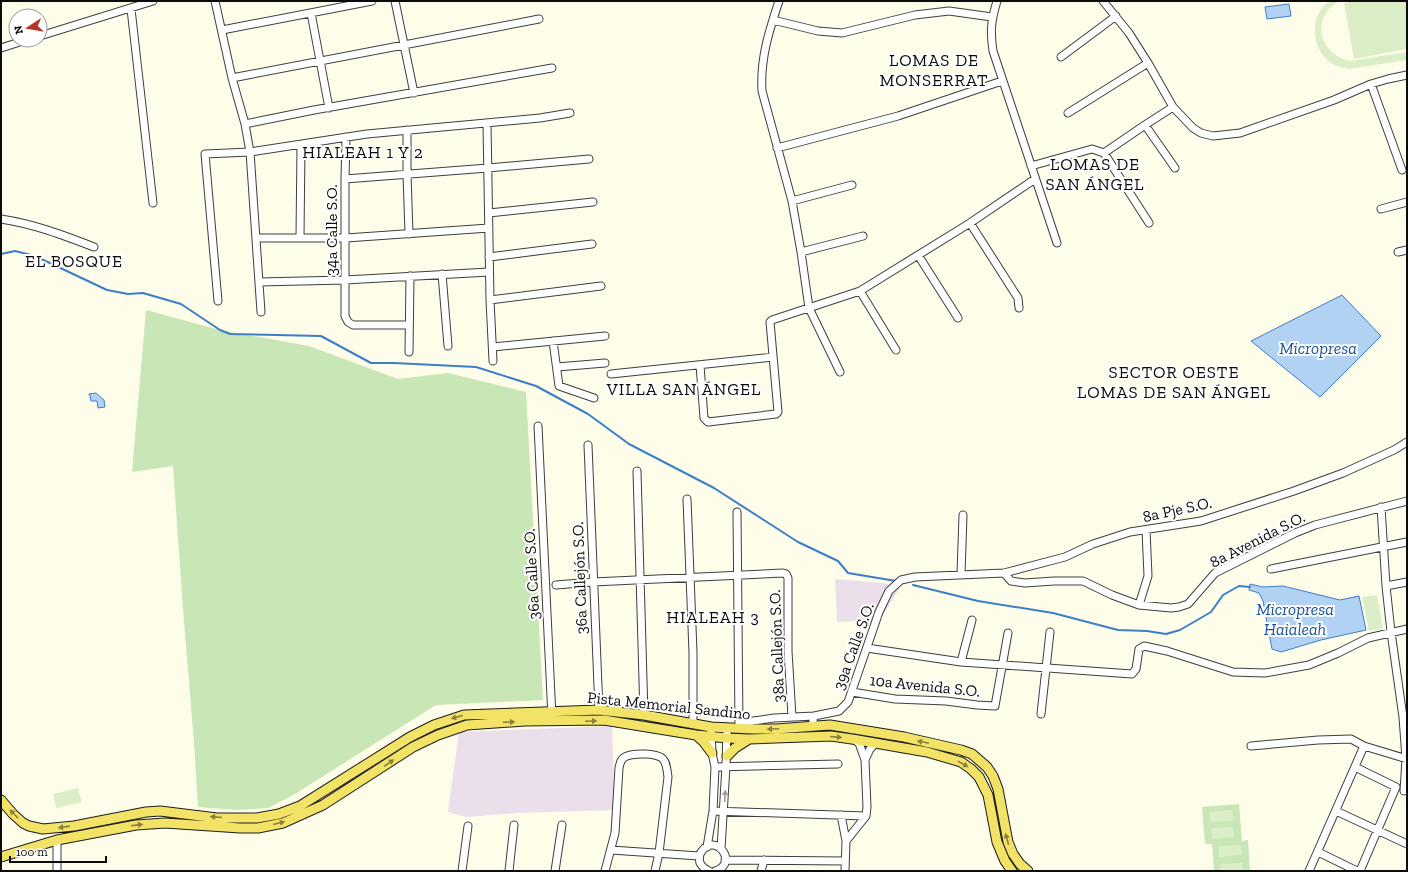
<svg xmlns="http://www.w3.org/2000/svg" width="1408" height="872" font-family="'Zilla Slab',serif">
  <rect width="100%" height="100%" fill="#fefdea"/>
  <!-- industrial -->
  <path fill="#eadfea" d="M835 579 884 583 900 588 876 626 860 621 837 622Z
    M612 726 615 810 517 813 466 817 448 812 459 732Z"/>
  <!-- green -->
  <path fill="#c9e6b6" d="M146 310 220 330 309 346 398 379 448 373 526 392 543 700 436 705 295 794 268 808 238 810 198 807 194 743 183 609 173 466 132 472Z
    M1239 804 1242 841 1248 840 1250 871H1214L1212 844H1205L1202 807Z"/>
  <!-- pitch -->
  <path fill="#dceec7" d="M1329 1H1340C1310 16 1318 54 1350 61L1407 52V60L1348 69C1341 67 1335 66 1330 62 1311 48 1309 15 1329 1Z
    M1354 1H1407V49L1354 59 1344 3Z
    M1377 595 1383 629 1369 631 1362 597Z
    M78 788 82 802 56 808 53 794Z
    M1232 810 1233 821 1210 822V812Z
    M1233 827 1234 837 1212 839 1211 828Z
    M1241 845 1242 855 1219 857V846Z
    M1242 863 1243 871H1220V864Z"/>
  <!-- water -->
  <path fill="#b1d2f3" stroke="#3c7ec7" d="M1289 4 1291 16 1267 19 1265 7Z
    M1342 295 1381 336 1320 397 1251 341Z
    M96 393 104 400 105 407 98 408 97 401H91L90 395H89V394Z
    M1250 584 1263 587 1283 586 1340 600 1359 596 1366 630 1321 640 1281 652 1272 649 1263 601 1259 593 1249 590Z"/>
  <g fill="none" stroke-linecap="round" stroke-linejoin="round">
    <!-- stream -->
    <path stroke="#3c7ec7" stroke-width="2" d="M1 254 15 251 35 256 107 290 128 294 143 293 181 304 220 330 230 334 321 336 371 363H394L476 367 536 386 588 414 629 444 714 488 798 542 838 561 848 573 896 581
      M913 585 978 601 1053 613 1118 630 1147 631 1166 634 1180 630 1211 612 1223 595 1239 586 1250 587"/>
    <defs>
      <path id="minor" d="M215 1 232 78 245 124 250 152 261 312
        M395 1 414 93
        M779 1C769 31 760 59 762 91L792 201 801 252 809 308 840 372
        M997 1C991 21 990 31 993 51L1057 243
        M1103 1 1129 33 1148 63 1173 107 1193 128 1201 133 1213 136 1240 133 1334 100 1371 84 1388 79 1407 75
        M131 9 153 203
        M311 13 329 108
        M773 20 818 31 842 33 915 15 949 11 992 17
        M222 30 372 1
        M40 36 153 1
        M1 48 26 40
        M1061 57 1116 16
        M232 78 539 19
        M1371 84 1402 170
        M1068 113 1148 63
        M487 123 490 300 493 361
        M245 124 314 110 552 68
        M1145 125 1175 168
        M407 130V174L409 234
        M346 137 345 179V316L348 322 353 325H409
        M777 148 898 116 1002 81
        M1104 153 1145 125 1173 107
        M1031 166 1092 149 1104 153 1149 223
        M345 179 488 168 589 159
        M792 201 852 185
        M1381 209 1407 202
        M489 213 593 202
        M1 219C34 224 63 235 94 247
        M970 223 1018 298 1019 308
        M300 237 301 145
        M256 238H346L489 228
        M801 252 863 236
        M1398 252 1407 250
        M918 255 958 318
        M489 257 592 244
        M442 274 448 346
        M259 282 345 280 489 272
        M860 291 896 350
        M490 300 601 286
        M218 301 205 154 250 152 367 134 540 118 570 113
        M553 341 559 386 594 398
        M493 347 605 336
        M409 352 410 276
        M700 365 704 418 708 422 776 414 778 412 770 322 772 320 860 291 970 223 1035 179
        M557 367 605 363
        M611 374 773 357
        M538 426 552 717
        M588 445 599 710
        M637 471 644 715
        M687 499 693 652V724
        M1381 507 1386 586 1391 632 1403 717 1406 759 1404 791
        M737 512 739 728
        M1271 569 1407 542
        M1004 573 1011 581 1025 583 1054 581H1083L1112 595 1139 605 1171 608 1179 607 1188 604 1215 573 1295 533 1315 525 1407 501
        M961 574 963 515
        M556 585 593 582 783 573 786 574 788 578V651L792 717
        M1386 586 1407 582
        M1139 605 1148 576 1146 530
        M867 648 961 662 1132 674 1136 669 1139 649 1144 646 1167 651 1233 672 1265 673 1309 665 1338 653 1368 638 1407 629
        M961 662 972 620
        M852 692 895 699 946 701 977 705 995 706 1008 633
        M1041 714 1050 632
        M739 723 774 718 814 716
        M812 726 814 716 839 711 848 702 879 612 889 591 901 580 915 577 1004 573 1065 557 1093 544 1130 532 1201 521 1294 491 1343 473 1394 450 1407 442
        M1251 746 1318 740 1351 739 1364 746 1407 759
        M865 760 870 749 876 743
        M715 767 838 764
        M1355 767 1396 787 1360 871
        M713 811 866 816
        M1336 811 1407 844
        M841 815 846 841
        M57 840V871
        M707 847 713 811 715 767 712 753 711 732
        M721 849 726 766 727 728
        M611 850 699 856
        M1318 852 1357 871
        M725 860 845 861
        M462 871 468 826
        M509 871 514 825
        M555 871 562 825
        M605 871 615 833 619 768C620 763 621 758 627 756 635 753 655 753 662 758 667 762 667 771 668 777L659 853 655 871
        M709 871C705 869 702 867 700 863 699 859 699 854 702 851 715 832 740 863 715 871
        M761 871 764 860
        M845 871 846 841 866 816 867 807 865 760 859 743 853 739
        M1309 871 1364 746"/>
      <path id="major" d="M696 735 703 741 712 753
        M727 756 735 748 749 739
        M1 800 13 814 23 823 29 826 43 829 74 826 146 812 160 811 217 818H257L279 814 300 806 410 737 434 725 464 715 599 710 644 715 711 727 752 729H776L830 725 904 737 961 750 972 754 987 767 993 776 998 789 1008 842 1013 854 1020 864 1028 871
        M1 857 57 840 136 825 165 823 240 828H258L283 823 323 805 413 747 438 735 467 725 525 721 604 720 696 735 727 738 749 739 831 736 852 739 927 752 961 762 971 769 979 777 988 795 997 842 1005 861 1012 871"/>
    </defs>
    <!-- minor casing -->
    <use href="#minor" stroke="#3e3e3e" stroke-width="9"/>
    <!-- major casing -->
    <use href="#major" stroke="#1c1c1c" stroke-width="11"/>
    <!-- minor -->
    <use href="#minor" stroke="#fff" stroke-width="7"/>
    <!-- major -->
    <use href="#major" stroke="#f2e266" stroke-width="9"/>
  </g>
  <!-- one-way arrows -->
  <defs><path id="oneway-solid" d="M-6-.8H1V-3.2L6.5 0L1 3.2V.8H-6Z"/></defs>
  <g fill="#8a813d">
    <use href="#oneway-solid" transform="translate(457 717) rotate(165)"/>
    <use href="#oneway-solid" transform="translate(591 721) rotate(-2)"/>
    <use href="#oneway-solid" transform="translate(509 722) rotate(-3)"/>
    <use href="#oneway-solid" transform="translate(773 729) rotate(178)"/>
    <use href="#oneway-solid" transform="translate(836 737) rotate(5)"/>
    <use href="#oneway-solid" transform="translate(923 742) rotate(-168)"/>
    <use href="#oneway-solid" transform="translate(389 763) rotate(-35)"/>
    <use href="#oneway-solid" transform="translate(963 764) rotate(29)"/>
    <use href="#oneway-solid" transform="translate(14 814) rotate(-135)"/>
    <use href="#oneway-solid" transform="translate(216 817) rotate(-175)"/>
    <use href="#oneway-solid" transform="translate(279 823) rotate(-14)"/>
    <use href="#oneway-solid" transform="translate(137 825) rotate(-7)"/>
    <use href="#oneway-solid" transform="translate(64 827) rotate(172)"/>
    <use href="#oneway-solid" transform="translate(1007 839) rotate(-105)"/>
  </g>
  <use fill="#9d9d9d" href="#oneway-solid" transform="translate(725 796) rotate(-87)"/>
  <g text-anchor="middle" stroke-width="4" stroke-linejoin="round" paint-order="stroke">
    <!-- street labels -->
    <g font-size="16" fill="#0b0b0b" stroke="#fff">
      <text transform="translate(331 230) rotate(-90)" y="6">34a Calle S.O.</text>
      <text transform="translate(1177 509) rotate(-12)" y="6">8a Pje S.O.</text>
      <text transform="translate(1257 539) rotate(-27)" y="6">8a Avenida S.O.</text>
      <text transform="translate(531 574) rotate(-93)" y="6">36a Calle S.O.</text>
      <text transform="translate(579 578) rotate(-92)" y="6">36a Callejón S.O.</text>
      <text transform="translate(776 646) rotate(-92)" y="6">38a Callejón S.O.</text>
      <text transform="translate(853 646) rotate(-70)" y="6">39a Calle S.O.</text>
      <text transform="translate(925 685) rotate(6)" y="6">10a Avenida S.O.</text>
      <text transform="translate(669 705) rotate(6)" y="6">Pista Memorial Sandino</text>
    </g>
    <!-- neighbourhood labels -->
    <g font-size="17" letter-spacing="1" fill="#0b0b0b" stroke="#fff">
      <text x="934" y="66">LOMAS DE<tspan x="934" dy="20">MONSERRAT</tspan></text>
      <text x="363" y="158">HIALEAH 1 Y 2</text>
      <text x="1095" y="170">LOMAS DE<tspan x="1095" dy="20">SAN ÁNGEL</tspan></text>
      <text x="74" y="267">EL BOSQUE</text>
      <text x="1174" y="378">SECTOR OESTE<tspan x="1174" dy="20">LOMAS DE SAN ÁNGEL</tspan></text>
      <text x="684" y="395">VILLA SAN ÁNGEL</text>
      <text x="713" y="623">HIALEAH 3</text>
    </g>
    <!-- water labels -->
    <g font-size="17" font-style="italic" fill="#1b5196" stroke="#fff">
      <text x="1318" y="354">Micropresa</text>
      <text x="1295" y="615">Micropresa<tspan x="1295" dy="20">Haialeah</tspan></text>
    </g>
  </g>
  <!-- border -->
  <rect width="1408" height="872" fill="none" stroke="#0b0b0b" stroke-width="4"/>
  <!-- north arrow -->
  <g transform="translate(28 28) rotate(258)"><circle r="19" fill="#ffffff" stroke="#9d9d9d"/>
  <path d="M0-3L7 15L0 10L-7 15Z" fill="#b4352a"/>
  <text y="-6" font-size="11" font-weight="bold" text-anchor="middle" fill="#0b0b0b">N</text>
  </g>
  <!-- scale -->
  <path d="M10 856v6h96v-6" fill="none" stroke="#0b0b0b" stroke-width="2"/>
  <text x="16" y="856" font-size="12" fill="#0b0b0b" stroke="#ffffff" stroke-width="3" paint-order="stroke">100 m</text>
</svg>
